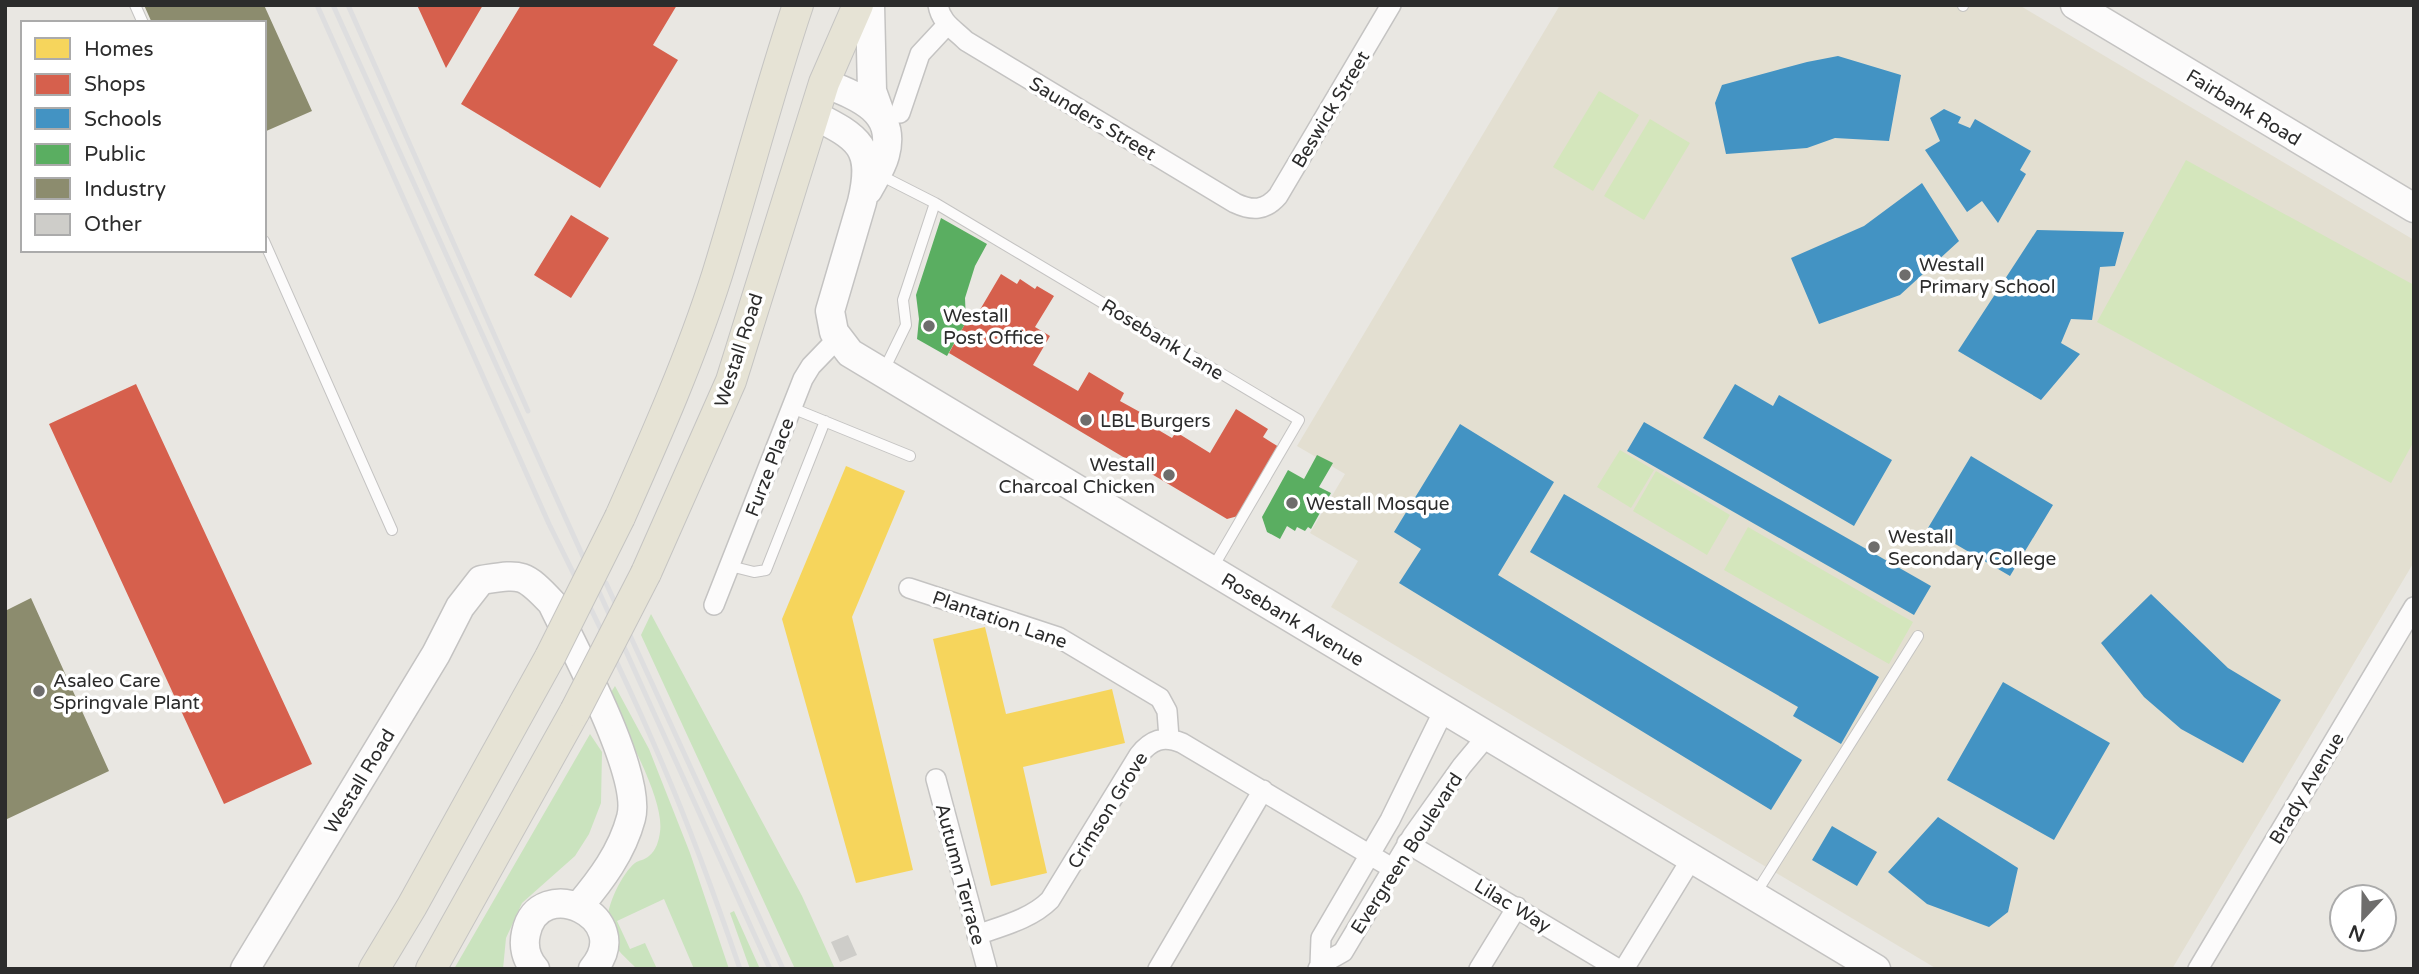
<svg xmlns="http://www.w3.org/2000/svg" width="2419" height="974" font-family="'Varela Round',sans-serif">
  <rect width="100%" height="100%" fill="#e9e7e2"/>
  <!-- education -->
  <path fill="#e3dfd1" d="M1560 5H2019L2414 240V562L2172 969H1937L1331 607 1358 561 1310 533 1345 474 1297 446Z"/>
  <!-- green -->
  <path fill="#cae3be" d="M651 614 802 896 835 969H795L641 635Z
    M615 686 649 749 690 853 729 969H694L664 899 617 921 630 949 645 943 657 969H637C627 959 615 949 609 936 600 918 620 875 635 863 639 860 645 860 649 856 656 851 659 840 660 832 665 800 624 728 608 697Z
    M590 734 602 752 601 803 589 834 575 856 522 903 506 938 503 969H454Z
    M734 911 760 969H750L730 913Z"/>
  <!-- pitch -->
  <path fill="#d4e6bc" d="M1599 91 1639 115 1593 191 1553 167Z
    M1650 119 1690 143 1644 220 1604 196Z
    M2186 160 2414 285V441L2391 483 2097 322Z
    M1620 450 1654 470 1631 508 1597 487Z
    M1656 471 1730 515 1707 555 1633 511Z
    M1748 527 1913 622 1889 664 1724 570Z"/>
  <!-- homes -->
  <path fill="#f6d55c" d="M846 466 905 491 852 617 913 870 856 883 782 619Z
    M985 627 1006 714 1112 689 1125 743 1023 767 1047 873 991 886 933 639Z"/>
  <!-- shops -->
  <path fill="#d6604d" d="M417 5H483L446 68Z
    M521 5H677L653 45 678 60 600 188 461 104Z
    M571 215 609 238 571 298 534 275Z
    M1001 274 1017 284 1020 279 1035 289 1037 286 1054 296 1035 327 1050 336 1033 365 1078 391 1089 372 1124 393 1120 401 1158 422 1155 428 1172 438 1176 432 1210 453 1236 409 1268 429 1263 437 1279 447 1238 516 1227 519 949 353 966 322 971 325Z
    M136 384 312 764 224 804 49 424Z"/>
  <!-- schools -->
  <path fill="#4393c3" d="M1838 56 1901 75 1889 141 1835 138 1807 148 1726 154 1715 103 1722 85 1807 62Z
    M1944 109 1961 117 1958 123 1970 128 1975 119 2031 151 2020 170 2026 174 1998 223 1982 201 1967 212 1925 150 1940 141 1930 118Z
    M1922 183 1959 241 1900 295 1819 324 1791 258 1864 226Z
    M2037 230 2124 232 2115 266 2100 267 2092 320 2071 319 2061 343 2080 354 2041 400 1958 351Z
    M1735 384 1773 406 1779 395 1892 460 1854 526 1703 438Z
    M1644 422 1931 586 1914 615 1627 451Z
    M1460 424 1554 482 1498 575 1802 760 1771 810 1399 583 1421 549 1394 532Z
    M1971 456 2053 505 2010 576 1928 528Z
    M1564 494 1879 677 1841 744 1793 716 1798 707 1530 552Z
    M2151 594 2228 668 2281 700 2243 763 2181 729 2144 697 2101 643Z
    M2003 682 2110 743 2054 840 1947 780Z
    M1938 817 2018 868 2008 912 1989 927 1927 904 1888 872Z
    M1832 826 1877 852 1857 886 1812 860Z"/>
  <!-- public -->
  <path fill="#5aae61" d="M941 218 987 244 975 266 965 298 966 322 947 356 917 339 919 319 916 295Z
    M1317 455 1333 463 1319 487 1331 493 1311 529 1308 527 1305 531 1297 527 1295 531 1287 526 1280 539 1267 532 1262 517 1288 470 1304 479Z"/>
  <!-- industry -->
  <path fill="#8c8c6e" d="M144 5H264L312 111 264 132V23H152Z
    M31 598 109 771 5 820V611Z"/>
  <!-- building -->
  <path fill="#cecdc9" d="M848 935 857 955 840 962 831 942Z"/>
  <g fill="none" stroke-linecap="round" stroke-linejoin="round">
    <defs>
      <path id="lane" d="M135 5 143 23
        M1963 6V5
        M878 174 935 203 1299 420 1212 569
        M264 241 392 530
        M884 370 906 325 903 300 935 203
        M792 408 910 456
        M730 566 754 572 766 570 825 421
        M1756 893 1918 636"/>
      <path id="street" d="M938 5C941 23 954 29 966 41L1235 203C1252 211 1265 211 1278 196L1391 5
        M900 113 920 54 947 25
        M909 588 1058 637 1160 698 1167 711 1169 738
        M714 605 803 379 811 366 838 338
        M936 779 987 969
        M1407 843 1618 969
        M977 935C1002 926 1031 919 1050 900L1139 755C1151 740 1163 735 1182 743L1392 868
        M1320 965 1321 938 1390 820 1444 710
        M1158 969 1263 790
        M1318 969 1320 965 1343 952 1413 835 1462 766 1487 736
        M1479 969 1517 907
        M1624 969 1692 858
        M2198 969 2414 607"/>
      <path id="secondary" d="M870 5 872 91 881 116
        M2075 5 2414 208
        M824 83C857 96 897 110 885 155 882 167 874 179 868 190
        M814 115C859 138 875 147 862 202L830 311 834 332 850 353 1876 969
        M245 969 436 654 460 607 481 580C521 574 523 572 552 603 573 647 643 775 631 818 622 852 601 880 579 906
        M535 969C526 959 523 946 526 933 539 872 637 917 593 969"/>
      <path id="primary" d="M620 517C655 438 691 357 717 275 745 185 768 94 798 5
        M646 573 731 381 824 83 858 5
        M374 969 412 906 550 657
        M431 969 575 711"/>
    </defs>
    <!-- lane casing -->
    <use href="#lane" stroke="#c4c3c2" stroke-width="12"/>
    <!-- street casing -->
    <use href="#street" stroke="#c4c3c2" stroke-width="22"/>
    <!-- secondary casing -->
    <use href="#secondary" stroke="#c4c3c2" stroke-width="31"/>
    <!-- primary casing -->
    <use href="#primary" stroke="#c5c4c2" stroke-width="32"/>
    <!-- lane -->
    <use href="#lane" stroke="#fcfbfb" stroke-width="10"/>
    <!-- street -->
    <use href="#street" stroke="#fcfbfb" stroke-width="19"/>
    <!-- secondary -->
    <use href="#secondary" stroke="#fcfbfb" stroke-width="28"/>
    <!-- primary -->
    <use href="#primary" stroke="#e6e3d5" stroke-width="30"/>
    <!-- rail -->
    <path stroke="#dededf" stroke-width="5" d="M317 5 549 524C589 605 630 686 665 770 693 835 717 902 740 969
      M333 5 770 969
      M348 5 528 411
      M606 583 783 969"/>
    <defs>
      <path id="primary-bridge" d="M550 657 620 517
        M575 711 646 573"/>
    </defs>
    <!-- primary-bridge casing -->
    <use href="#primary-bridge" stroke="#c5c4c2" stroke-width="32" stroke-linecap="butt"/>
    <!-- primary-bridge -->
    <use href="#primary-bridge" stroke="#e6e3d5" stroke-width="30"/>
  </g>
  <!-- markers -->
  <g fill="#6e6d6c" stroke="#fff" stroke-width="2.5">
    <circle cx="1905" cy="275" r="7"/>
    <circle cx="929" cy="326" r="7"/>
    <circle cx="1086" cy="420" r="7"/>
    <circle cx="1169" cy="475" r="7"/>
    <circle cx="1292" cy="503" r="7"/>
    <circle cx="1874" cy="547" r="7"/>
    <circle cx="39" cy="691" r="7"/>
  </g>
  <g text-anchor="middle" stroke-width="7" stroke-linejoin="round" paint-order="stroke">
    <!-- street labels -->
    <g font-size="19" fill="#2c2c2c" stroke="#fff">
      <text transform="translate(2244 107) rotate(31)" y="7">Fairbank Road</text>
      <text transform="translate(1330 109) rotate(-59)" y="7">Beswick Street</text>
      <text transform="translate(1093 118) rotate(31)" y="7">Saunders Street</text>
      <text transform="translate(1163 339) rotate(31)" y="7">Rosebank Lane</text>
      <text transform="translate(738 350) rotate(-72)" y="7">Westall Road</text>
      <text transform="translate(769 467) rotate(-69)" y="7">Furze Place</text>
      <text transform="translate(1000 619) rotate(19)" y="7">Plantation Lane</text>
      <text transform="translate(1293 619) rotate(31)" y="7">Rosebank Avenue</text>
      <text transform="translate(359 781) rotate(-59)" y="7">Westall Road</text>
      <text transform="translate(2306 788) rotate(-59)" y="7">Brady Avenue</text>
      <text transform="translate(1107 810) rotate(-58)" y="7">Crimson Grove</text>
      <text transform="translate(1406 853) rotate(-57)" y="7">Evergreen Boulevard</text>
      <text transform="translate(961 874) rotate(75)" y="7">Autumn Terrace</text>
      <text transform="translate(1513 905) rotate(31)" y="7">Lilac Way</text>
    </g>
    <!-- poi labels -->
    <g font-size="19" fill="#2c2c2c" stroke="#fff" text-anchor="start">
      <text x="1919" y="271">Westall<tspan x="1919" dy="22">Primary School</tspan></text>
      <text x="943" y="322">Westall<tspan x="943" dy="22">Post Office</tspan></text>
      <text x="1100" y="427">LBL Burgers</text>
      <text x="1155" y="471" text-anchor="end">Westall<tspan x="1155" dy="22">Charcoal Chicken</tspan></text>
      <text x="1306" y="510">Westall Mosque</text>
      <text x="1888" y="543">Westall<tspan x="1888" dy="22">Secondary College</tspan></text>
      <text x="53" y="687">Asaleo Care<tspan x="53" dy="22">Springvale Plant</tspan></text>
    </g>
  </g>
  <!-- border -->
  <rect width="2419" height="974" fill="none" stroke="#2c2c2c" stroke-width="14"/>
  <!-- legend -->
  <rect x="21" y="21" width="245" height="231" fill="#ffffff" stroke="#ababab" stroke-width="2"/>
  <rect x="35" y="38" width="35" height="21" fill="#f6d55c" stroke="#ababab" stroke-width="2"/>
  <text x="84" y="56" font-size="21" fill="#2c2c2c">Homes</text>
  <rect x="35" y="74" width="35" height="21" fill="#d6604d" stroke="#ababab" stroke-width="2"/>
  <text x="84" y="91" font-size="21" fill="#2c2c2c">Shops</text>
  <rect x="35" y="108" width="35" height="21" fill="#4393c3" stroke="#ababab" stroke-width="2"/>
  <text x="84" y="126" font-size="21" fill="#2c2c2c">Schools</text>
  <rect x="35" y="144" width="35" height="21" fill="#5aae61" stroke="#ababab" stroke-width="2"/>
  <text x="84" y="161" font-size="21" fill="#2c2c2c">Public</text>
  <rect x="35" y="178" width="35" height="21" fill="#8c8c6e" stroke="#ababab" stroke-width="2"/>
  <text x="84" y="196" font-size="21" fill="#2c2c2c">Industry</text>
  <rect x="35" y="214" width="35" height="21" fill="#cecdc9" stroke="#ababab" stroke-width="2"/>
  <text x="84" y="231" font-size="21" fill="#2c2c2c">Other</text>
  <!-- north arrow -->
  <g transform="translate(2363 918) rotate(202)"><circle r="33" fill="#ffffff" stroke="#ababab" stroke-width="2"/>
  <path d="M0-5L12 26L0 18L-12 26Z" fill="#6e6d6c"/>
  <text y="-10" font-size="19" font-weight="bold" text-anchor="middle" fill="#2c2c2c">N</text>
  </g>
</svg>
